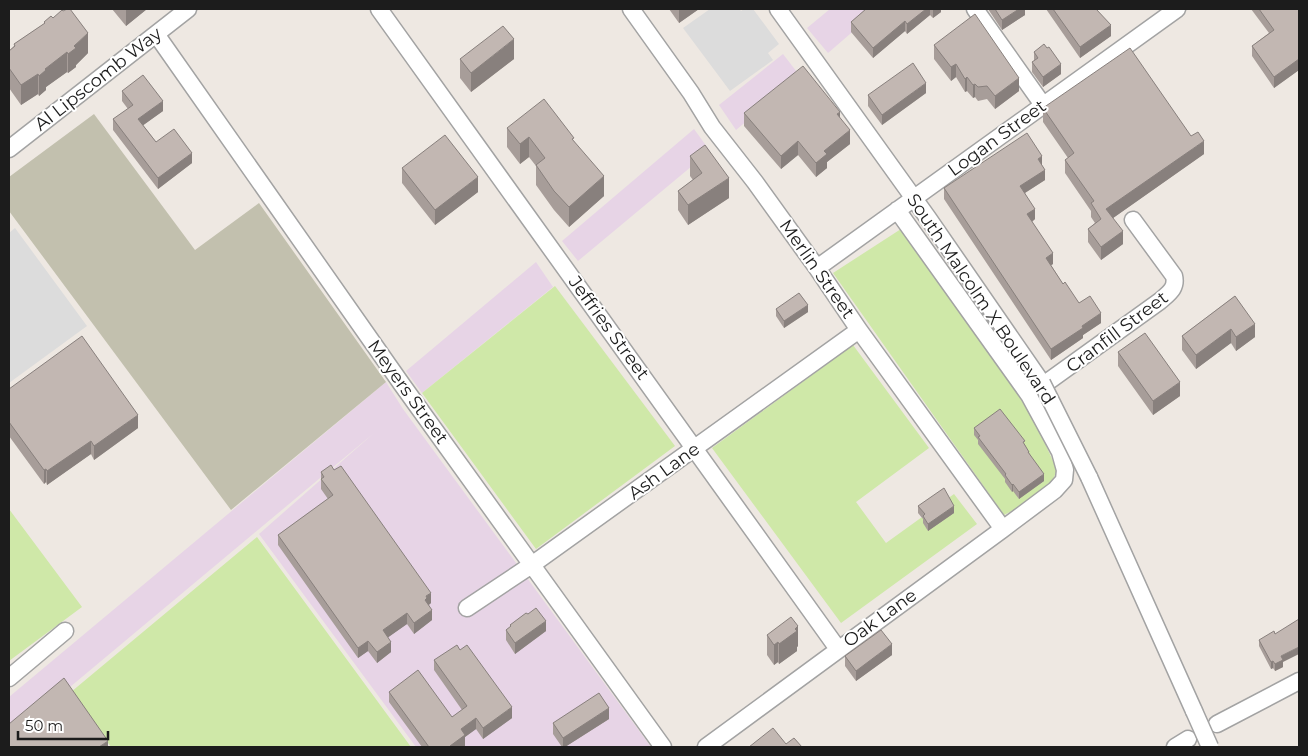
<svg xmlns="http://www.w3.org/2000/svg" width="1308" height="756" font-family="Montserrat,sans-serif">
  <rect width="100%" height="100%" fill="#eee8e2"/>
  <!-- industrial -->
  <path fill="#e7d4e6" d="M830 9H879L828 53 807 28Z
    M783 54 800 76 736 130 719 105Z
    M694 129 710 151 578 261 562 241Z
    M536 262 553 287 422 393 406 371Z
    M386 382 403 409 651 747H416L259 534 374 433 9 738V697Z"/>
  <!-- construction -->
  <path fill="#c2c0ae" d="M94 114 195 250 259 203 386 382 231 510 9 211V177Z"/>
  <!-- grass -->
  <path fill="#cfe8a8" d="M901 229 1018 383 1057 470 1050 487 1029 502 1004 515 833 273Z
    M555 286 675 446 536 549 422 393Z
    M853 345 929 448 856 502 886 543 954 494 977 524 841 623 712 448Z
    M9 509 82 607 9 661Z
    M257 537 411 747H111L71 692Z"/>
  <!-- parking -->
  <path fill="#dcdcdc" d="M710 9H740L741 11 744 9H753L779 44 768 53 773 60 730 91 683 28Z
    M15 228 87 326 9 383V233Z"/>
  <g fill="none" stroke-linecap="round" stroke-linejoin="round">
    <defs>
      <path id="minor" d="M379 9 838 649
        M631 9 691 93 712 127 755 182 817 268 859 330 1003 529
        M778 9 928 218 1042 383
        M975 9 1043 105
        M156 34 403 386 663 747
        M9 149 188 9
        M817 268 1177 9
        M1035 391 1160 301C1169 293 1177 288 1174 276L1133 220
        M1089 477 1194 711
        M467 608 533 564 859 330
        M9 678 65 631
        M1217 724 1299 681
        M706 747 1003 529 1055 490 1064 480 1065 470 1060 452 1029 395 897 210
        M1175 747 1188 739"/>
    </defs>
    <!-- minor casing -->
    <use href="#minor" stroke="#a3a3a3" stroke-width="19"/>
    <!-- minor -->
    <use href="#minor" stroke="#fff" stroke-width="16"/>
    <defs>
      <path id="minor-bridge" d="M1042 383 1089 477
        M1194 711 1210 747"/>
    </defs>
    <!-- minor-bridge casing -->
    <use href="#minor-bridge" stroke="#a3a3a3" stroke-width="19" stroke-linecap="butt"/>
    <!-- minor-bridge -->
    <use href="#minor-bridge" stroke="#fff" stroke-width="16"/>
  </g>
  <!-- wall -->
  <path fill="#a79d99" d="M112 9H147L126 26Z
    M669 9H699L679 23Z
    M866 9H941V12L933 18 930 15 907 34 905 31 873 58 851 32V22Z
    M988 9H1025V15L1002 30Z
    M1046 9H1096L1111 36 1080 58Z
    M1251 9H1299V70L1274 88 1252 56V46L1269 33Z
    M44 22 88 53 76 65V67L68 73 67 72 46 87V90L39 96 38 94 21 105 9 88V51L14 46V44L44 24Z
    M934 45 1019 91 995 109 987 99 978 101 975 97 973 98 967 91 965 92 956 77 951 81 934 59Z
    M1047 48 1061 74 1043 87 1032 72V62L1034 61V52Z
    M460 59H514L471 92 460 78Z
    M122 91 163 111 143 125 156 142 192 163 158 189 113 130V119L128 109 122 101Z
    M926 93 882 125 868 106V95Z
    M1043 108 1204 154 1113 218 1123 244 1101 260 1088 242V229L1095 223 1091 217V211L1065 173V160L1068 158 1043 122Z
    M744 113 840 119 850 144 827 162V168L816 177 798 155 781 169 744 126Z
    M507 128 574 141 604 196 569 227 554 210 536 185V166L529 157 520 164 507 147Z
    M690 156 729 198 688 225 678 210V191L693 180 690 176Z
    M1042 166 1045 180 1025 193 1035 219 1032 222 1053 264 1051 265 1063 284 1079 303 1101 323 1083 335V338L1051 360 944 199V188Z
    M402 168 478 192 435 225 402 183Z
    M1235 296 1255 337 1236 351 1231 343 1196 369 1182 350V336Z
    M776 309 808 312 784 328 776 316Z
    M1118 352 1180 396 1153 415 1118 366Z
    M9 389 138 428 94 460 91 454 47 485 46 482 44 484 9 436Z
    M974 428 1025 445 1044 481 1019 499 1013 491 1012 492 1005 482V479L978 444V440L974 435Z
    M321 472 431 603 429 605 432 620 414 634 407 624 388 637 391 652 377 663 368 651 358 658 278 545V535L328 499 321 489Z
    M918 506 954 513 928 531 923 523V519L918 513Z
    M528 614 546 631 515 654 506 640V630L510 627V625Z
    M767 635 798 646 797 647V651L779 664 778 662 774 665 767 655Z
    M1259 640 1283 662V667L1275 671 1273 668 1271 669 1259 646Z
    M892 655 856 681 845 666V656Z
    M434 660 512 718 483 739 476 729 465 737V746L463 747H422L389 702V692L452 717 462 710 434 670Z
    M609 719 565 747H562L553 734V723Z"/>
  <!-- shaded-wall -->
  <path fill="#88807d" d="M126 9H147L126 26Z
    M679 9H699L679 23Z
    M926 9H930V15L907 34V24Z
    M933 9H941V12L933 18Z
    M1019 9H1025V15L1002 30V20Z
    M905 21V31L873 58V48Z
    M1111 25V36L1080 58V47Z
    M88 33V53L76 65V67L68 73V54L74 46Z
    M514 39V59L471 92V73Z
    M67 52V72L46 87V90L39 96V76L45 69Z
    M1299 59V70L1274 88V77Z
    M956 64V77L951 81V67Z
    M1061 64V74L1043 87V77Z
    M38 74V94L21 105V85Z
    M967 77V91L965 92V79Z
    M1019 78V91L995 109V96Z
    M926 83V93L882 125V115Z
    M975 84V97L973 98V85Z
    M163 101V111L138 129V119Z
    M840 112V125L837 114Z
    M850 130V144L827 162V168L816 177V163L824 151Z
    M529 137V157L520 164V144Z
    M798 141V155L781 169V156Z
    M1204 141V154L1106 223V209Z
    M192 153V163L158 189V178Z
    M1042 156V166L1038 159Z
    M1045 170V180L1020 196V186Z
    M604 176V196L569 227V207Z
    M478 177V192L435 225V210Z
    M729 178V198L688 225V205Z
    M1035 209V219L1027 225V214Z
    M1123 231V244L1101 260V247Z
    M1053 253V264L1046 268V258Z
    M808 305V312L784 328V321Z
    M1101 313V323L1083 335V338L1051 360V349L1082 326Z
    M1255 324V337L1236 351V337Z
    M1231 329V343L1196 369V355Z
    M1180 382V396L1153 415V401Z
    M138 415V428L94 460V446Z
    M91 441V454L47 485V471Z
    M46 469V482L44 484V470Z
    M1044 474V481L1019 499V492Z
    M1013 484V491L1012 492V485Z
    M954 506V513L928 531V524Z
    M431 593V603L427 606 425 600 426 596Z
    M432 610V620L414 634V623Z
    M407 613V624L383 641V630Z
    M546 621V631L515 654V643Z
    M798 626V646L797 647V651L779 664V644Z
    M368 641V651L358 658V648Z
    M391 642V652L377 663V652Z
    M778 642V662L774 665V645Z
    M892 644V655L856 681V671Z
    M1299 647V654L1283 662V667L1275 671V664L1281 656Z
    M1273 661V668L1271 669V662Z
    M512 707V718L483 739V728Z
    M609 708V719L565 747H563V738Z
    M476 718V729L465 737V746L462 747H450V746L461 729Z
    M108 741V747H99Z"/>
  <!-- building -->
  <path fill="#c2b7b2" stroke="#88807d" d="M67 9H70L88 33 74 46 76 48 68 54 67 52 45 69 46 70 39 76 38 74 21 85 9 68V51L15 46 14 44 45 23 44 22 51 16 53 18 62 10 63 11Z
    M866 9H926L907 24 905 21 873 48 851 22Z
    M995 9H1019L1002 20Z
    M1053 9H1096L1111 25 1080 47Z
    M1259 9H1299V59L1274 77 1252 46 1274 30Z
    M975 14 1019 78 995 96 987 86 978 87 975 84 973 85 967 77 965 79 956 64 951 67 934 45Z
    M503 26 514 39 471 73 460 59Z
    M1044 44 1047 48 1049 47 1061 64 1043 77 1032 62 1038 58 1034 52Z
    M1130 48 1191 136 1198 132 1204 141 1106 209 1123 231 1101 247 1088 229 1101 219 1091 203 1094 201 1065 160 1074 153 1043 108Z
    M913 63 926 83 882 115 868 95Z
    M803 66 840 112 837 114 850 130 824 151 827 154 816 163 798 141 781 156 744 113Z
    M143 75 163 101 138 119 156 142 174 129 192 153 158 178 113 119 133 105 122 91Z
    M544 99 574 138 572 139 604 176 569 207 554 191 536 165 545 158 529 137 520 144 507 128Z
    M1027 133 1042 156 1038 159 1045 170 1020 186 1035 209 1027 214 1053 253 1046 258 1063 284 1065 282 1079 303 1090 296 1101 313 1082 326 1083 328 1051 349 944 188Z
    M445 135 478 177 435 210 402 168Z
    M705 145 729 178 688 205 678 191 702 173 690 156Z
    M799 293 808 305 784 321 776 309Z
    M1235 296 1255 324 1236 337 1231 329 1196 355 1182 336Z
    M1145 333 1180 382 1153 401 1118 352Z
    M82 336 138 415 94 446 91 441 47 471 46 469 44 470 9 422V389Z
    M1000 409 1025 441 1023 442 1029 452H1028L1044 474 1019 492 1013 484 1012 485 1005 475 1006 474 978 437 980 436 974 428Z
    M331 465 334 470 341 466 431 593 426 596 427 598 425 600 432 610 414 623 407 613 383 630 391 642 377 652 368 641 358 648 278 535 333 495 321 479 324 477 321 472Z
    M944 488 954 506 928 524 923 516 925 514 918 506Z
    M536 608 546 621 515 643 506 630 511 626 510 625 526 613 528 614Z
    M791 617 798 626 795 629 797 631 779 644 778 642 774 645 767 635Z
    M1299 619V647L1281 656 1283 660 1275 664 1273 661 1271 662 1259 640 1274 631 1275 634Z
    M881 630 892 644 856 671 845 656Z
    M457 645 460 650 467 645 512 707 483 728 476 718 461 729 465 735 450 746 451 747H429L389 692 418 670 452 717 467 706 434 660Z
    M64 678 108 741 99 747H9V724Z
    M599 693 609 708 563 738 553 723Z
    M773 728 786 744 794 738 802 747H749Z"/>
  <g text-anchor="middle" stroke-width="4" stroke-linejoin="round" paint-order="stroke">
    <!-- street labels -->
    <g font-size="18" fill="#1c1c1c" stroke="#fff">
      <text transform="translate(98 79) rotate(-38)" y="6">Al Lipscomb Way</text>
      <text transform="translate(997 138) rotate(-36)" y="6">Logan Street</text>
      <text transform="translate(817 269) rotate(55)" y="6">Merlin Street</text>
      <text transform="translate(981 299) rotate(56)" y="6">South Malcolm X Boulevard</text>
      <text transform="translate(609 328) rotate(54)" y="6">Jeffries Street</text>
      <text transform="translate(1117 332) rotate(-37)" y="6">Cranfill Street</text>
      <text transform="translate(408 392) rotate(54)" y="6">Meyers Street</text>
      <text transform="translate(664 471) rotate(-36)" y="6">Ash Lane</text>
      <text transform="translate(880 618) rotate(-36)" y="6">Oak Lane</text>
    </g>
  </g>
  <!-- border -->
  <rect width="1308" height="756" fill="none" stroke="#1c1c1c" stroke-width="20"/>
  <!-- scale -->
  <path d="M18 731v8h90v-8" fill="none" stroke="#1c1c1c" stroke-width="2.5"/>
  <text x="25" y="731" font-size="15" fill="#1c1c1c" stroke="#ffffff" stroke-width="4" paint-order="stroke">50 m</text>
</svg>
